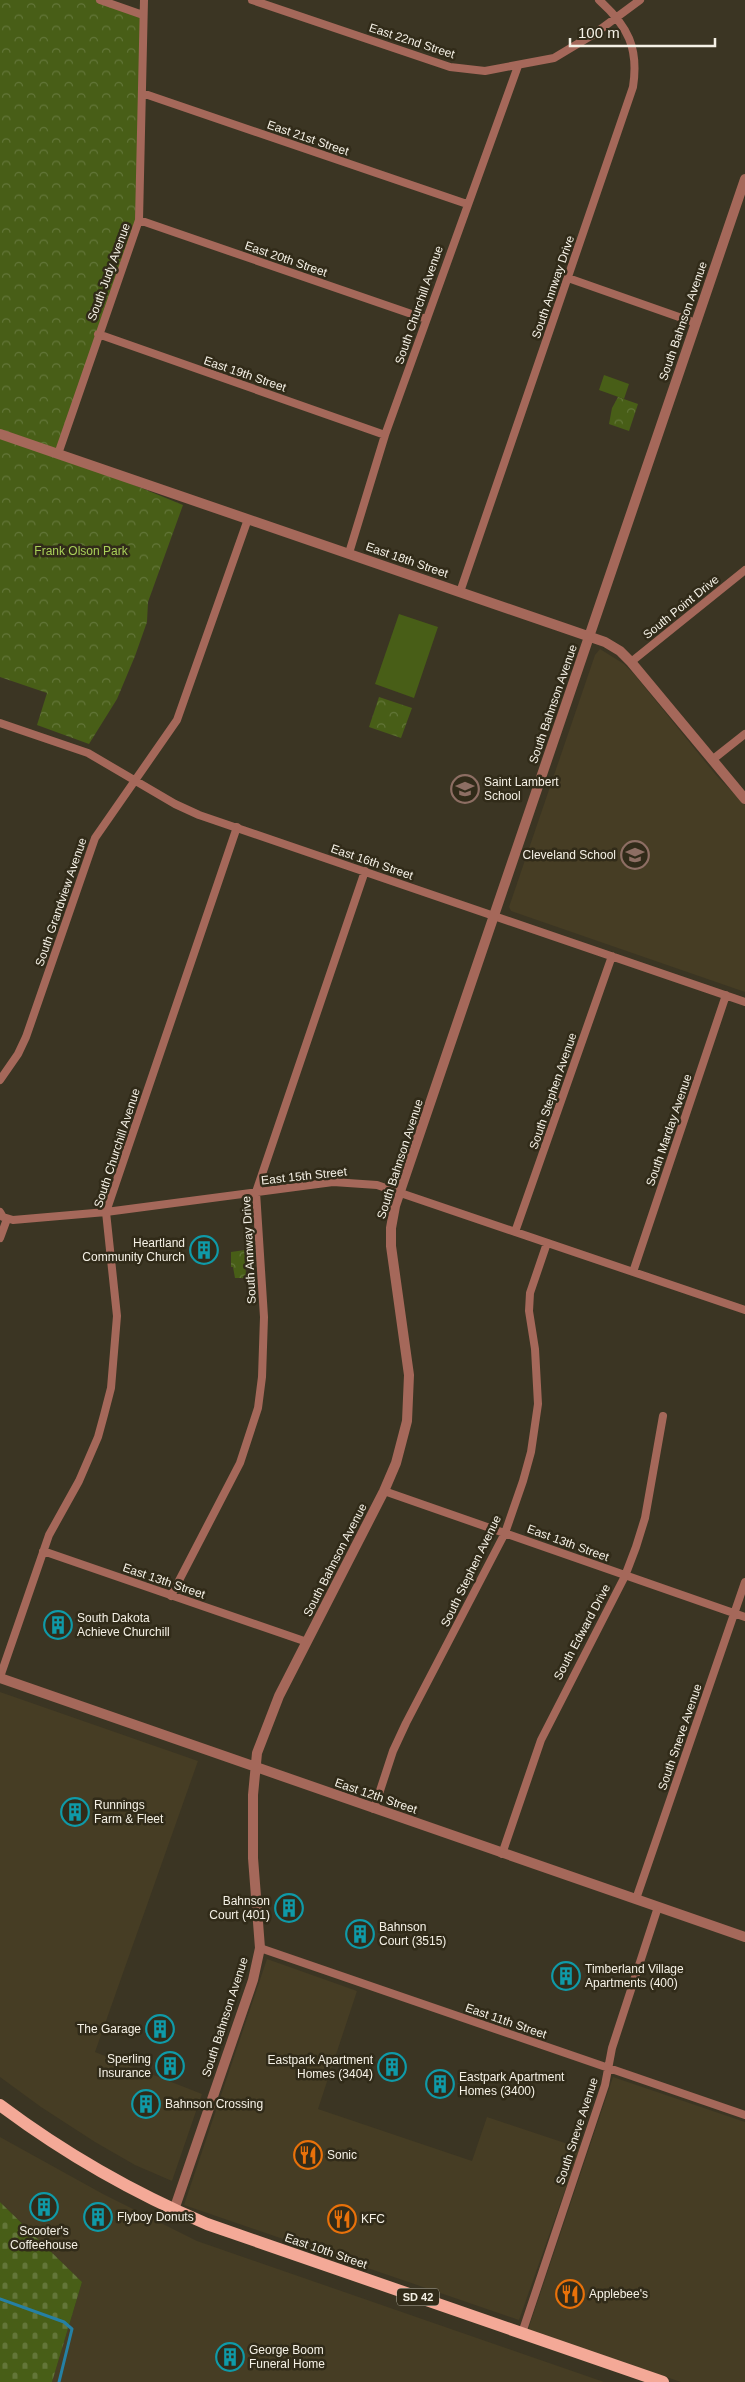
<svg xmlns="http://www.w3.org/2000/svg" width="745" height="2382" font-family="Helvetica,sans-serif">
  <defs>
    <pattern id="cemetery-stones" width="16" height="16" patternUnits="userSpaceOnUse" patternTransform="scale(1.25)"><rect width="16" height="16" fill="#485e17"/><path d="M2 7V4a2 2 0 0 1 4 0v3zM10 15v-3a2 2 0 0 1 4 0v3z" fill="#637639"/></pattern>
    <pattern id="park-crowns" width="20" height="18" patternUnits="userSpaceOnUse" patternTransform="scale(1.25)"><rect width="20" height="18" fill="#485e17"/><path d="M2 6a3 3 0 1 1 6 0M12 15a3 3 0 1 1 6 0" fill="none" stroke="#637639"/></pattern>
  </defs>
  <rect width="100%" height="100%" fill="#3b3523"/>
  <!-- built -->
  <path fill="#463d24" d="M600 649 624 664 634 674 716 775 745 805V992L511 911 509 907 595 655Z
    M0 1692 198 1761 95 2052 202 2094 172 2181 135 2165 95 2142 41 2107 0 2077Z
    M267 1959 357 1991 318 2109 472 2161 487 2117 580 2148 519 2320 184 2205Z
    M613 2077 745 2122V2382H681L528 2330Z
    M0 2137 103 2194 197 2241 604 2382H52L82 2282 0 2202Z"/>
  <!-- green -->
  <path fill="#485e17" d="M604 375 629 384 624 399 599 390Z
    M399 614 438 627 414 698 375 684Z"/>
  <!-- cemetery -->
  <path fill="url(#cemetery-stones)" d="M0 2202 82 2282 52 2382H0Z"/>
  <!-- park -->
  <path fill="url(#park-crowns)" d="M0 0H100L143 15 139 220 58 454 183 505 148 602 147 622 135 656 117 699 89 744 37 725 47 693 0 677Z
    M618 397 638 404 629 431 609 424 612 408Z
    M379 697 412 708 401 738 369 727Z
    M245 1250 246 1278H235L233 1267H231V1252Z"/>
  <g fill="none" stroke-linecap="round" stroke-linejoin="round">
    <!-- stream -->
    <path stroke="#2580a4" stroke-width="3" d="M0 2299 64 2322 72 2329 59 2382"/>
    <!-- minor -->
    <path stroke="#a5685a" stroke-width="8" d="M100 0 143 15
      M252 0 450 67 485 71 554 58 594 34 640 0
      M142 93 467 204
      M139 220 426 319
      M568 278 696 323
      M98 334 385 435
      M58 454 139 220 144 0
      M349 553 385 435 518 66
      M460 592 633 87C639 48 628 26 599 0
      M631 662 745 570
      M0 723 88 753 175 804 199 815 745 1002
      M712 760 745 734
      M0 1080 18 1054 26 1037 95 838 177 720 248 519
      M0 1212 3 1217 13 1220 106 1212 333 1182 377 1185 745 1310
      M515 1232 612 956
      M0 1238 7 1219
      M633 1272 726 995
      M384 1491 745 1617
      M43 1551 307 1642
      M171 1596 240 1463 258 1408 262 1377 264 1317 256 1192 365 871
      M0 1677 49 1535 79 1481 98 1437 104 1415 111 1388 117 1316 106 1212 237 827
      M374 1809 393 1751 406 1723 505 1533 523 1481 531 1452 538 1404 535 1349 529 1311 530 1293 547 1243
      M502 1854 541 1740 625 1576 636 1547 645 1518 663 1416
      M636 1899 745 1582
      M260 1948 745 2115
      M522 2333 605 2085 612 2048 658 1907"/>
    <!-- tertiary -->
    <path stroke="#a5685a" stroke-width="10" d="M0 434 605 642 620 651 631 662 745 799
      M0 1678 745 1937
      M174 2210 253 1980 260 1948 253 1858V1795L257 1753 279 1696 384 1491 396 1463 407 1421 409 1375 391 1246V1228L395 1206 745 179"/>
    <!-- primary -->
    <path stroke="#f4a997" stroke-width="12" d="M0 2105C64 2153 134 2193 207 2224L663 2382"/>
  </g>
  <!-- icons -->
  <defs>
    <symbol id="school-ring" viewBox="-11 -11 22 22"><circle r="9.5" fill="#312b19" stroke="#8d6e63" stroke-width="1.5"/><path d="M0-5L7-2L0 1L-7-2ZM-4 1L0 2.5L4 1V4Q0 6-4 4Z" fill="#8d6e63"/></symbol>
    <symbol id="building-ring" viewBox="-11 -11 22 22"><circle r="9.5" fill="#312b19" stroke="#0f9aa8" stroke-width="1.5"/><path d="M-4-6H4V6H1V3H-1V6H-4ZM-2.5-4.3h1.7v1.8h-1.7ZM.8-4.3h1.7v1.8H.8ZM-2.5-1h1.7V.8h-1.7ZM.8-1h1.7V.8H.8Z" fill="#0f9aa8"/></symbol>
    <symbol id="restaurant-ring" viewBox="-11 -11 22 22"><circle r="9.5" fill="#312b19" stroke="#e8710a" stroke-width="1.5"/><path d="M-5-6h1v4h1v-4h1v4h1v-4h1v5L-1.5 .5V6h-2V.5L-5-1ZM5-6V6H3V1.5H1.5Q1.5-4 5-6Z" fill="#e8710a"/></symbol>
  </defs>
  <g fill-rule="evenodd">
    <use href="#school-ring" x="449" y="773" width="32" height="32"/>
    <use href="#school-ring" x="619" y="839" width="32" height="32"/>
    <use href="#building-ring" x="188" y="1234" width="32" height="32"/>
    <use href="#building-ring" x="42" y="1609" width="32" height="32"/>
    <use href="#building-ring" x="59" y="1796" width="32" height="32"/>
    <use href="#building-ring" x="273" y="1892" width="32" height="32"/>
    <use href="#building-ring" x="344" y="1918" width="32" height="32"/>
    <use href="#building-ring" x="550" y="1960" width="32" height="32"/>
    <use href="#building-ring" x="144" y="2013" width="32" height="32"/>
    <use href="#building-ring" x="154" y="2050" width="32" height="32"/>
    <use href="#building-ring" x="376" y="2051" width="32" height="32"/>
    <use href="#building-ring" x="424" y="2068" width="32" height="32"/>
    <use href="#building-ring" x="130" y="2088" width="32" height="32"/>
    <use href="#restaurant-ring" x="292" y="2139" width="32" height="32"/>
    <use href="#building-ring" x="28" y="2191" width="32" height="32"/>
    <use href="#building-ring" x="82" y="2201" width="32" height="32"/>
    <use href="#restaurant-ring" x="326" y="2203" width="32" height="32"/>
    <use href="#restaurant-ring" x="554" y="2278" width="32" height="32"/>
    <use href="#building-ring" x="214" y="2341" width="32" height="32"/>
  </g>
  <g text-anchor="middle" stroke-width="5" stroke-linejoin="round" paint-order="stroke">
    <!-- shield labels -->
    <rect fill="#312b19" stroke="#bab6a8" stroke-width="1" x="397" y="2288.5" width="42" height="17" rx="4"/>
    <g font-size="11" font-weight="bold" fill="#f5f1e6">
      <text x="418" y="2301">SD 42</text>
    </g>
    <!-- street labels -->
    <g font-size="12" fill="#f5f1e6" stroke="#312b19">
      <text transform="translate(412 41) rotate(18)" y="4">East 22nd Street</text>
      <text transform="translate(308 138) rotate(19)" y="4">East 21st Street</text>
      <text transform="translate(286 259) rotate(19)" y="4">East 20th Street</text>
      <text transform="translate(109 272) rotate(-70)" y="4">South Judy Avenue</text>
      <text transform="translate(553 287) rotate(-71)" y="4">South Annway Drive</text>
      <text transform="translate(419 305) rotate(-71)" y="4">South Churchill Avenue</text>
      <text transform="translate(683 321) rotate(-71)" y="4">South Bahnson Avenue</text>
      <text transform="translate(245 374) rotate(19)" y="4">East 19th Street</text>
      <text transform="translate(407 560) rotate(19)" y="4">East 18th Street</text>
      <text transform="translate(681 607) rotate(-39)" y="4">South Point Drive</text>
      <text transform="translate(553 704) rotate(-71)" y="4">South Bahnson Avenue</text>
      <text transform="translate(372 862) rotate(19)" y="4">East 16th Street</text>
      <text transform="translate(61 902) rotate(-71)" y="4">South Grandview Avenue</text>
      <text transform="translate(553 1091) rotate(-71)" y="4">South Stephen Avenue</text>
      <text transform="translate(669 1130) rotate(-71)" y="4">South Marday Avenue</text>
      <text transform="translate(117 1148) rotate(-72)" y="4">South Churchill Avenue</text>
      <text transform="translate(400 1159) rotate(-72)" y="4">South Bahnson Avenue</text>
      <text transform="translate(304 1176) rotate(-6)" y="4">East 15th Street</text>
      <text transform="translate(249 1250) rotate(-93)" y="4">South Annway Drive</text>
      <text transform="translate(568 1543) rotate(20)" y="4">East 13th Street</text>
      <text transform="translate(335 1560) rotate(-63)" y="4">South Bahnson Avenue</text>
      <text transform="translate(471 1571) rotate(-64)" y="4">South Stephen Avenue</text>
      <text transform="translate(164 1581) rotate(19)" y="4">East 13th Street</text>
      <text transform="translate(582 1632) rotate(-62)" y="4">South Edward Drive</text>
      <text transform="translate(680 1737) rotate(-71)" y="4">South Sneve Avenue</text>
      <text transform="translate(376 1796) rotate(19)" y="4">East 12th Street</text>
      <text transform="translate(225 2017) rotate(-72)" y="4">South Bahnson Avenue</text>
      <text transform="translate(506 2021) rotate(19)" y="4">East 11th Street</text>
      <text transform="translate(577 2131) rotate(-72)" y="4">South Sneve Avenue</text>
      <text transform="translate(326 2251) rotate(19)" y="4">East 10th Street</text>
    </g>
    <!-- park labels -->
    <g font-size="12" fill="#a9d059" stroke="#312b19">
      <text x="81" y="555">Frank Olson Park</text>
    </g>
    <!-- poi labels -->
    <g font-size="12" fill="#f5f1e6" stroke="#312b19" text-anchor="start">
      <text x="484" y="786">Saint Lambert<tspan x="484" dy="14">School</tspan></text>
      <text x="616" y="859" text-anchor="end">Cleveland School</text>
      <text x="185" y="1247" text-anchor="end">Heartland<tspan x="185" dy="14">Community Church</tspan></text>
      <text x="77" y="1622">South Dakota<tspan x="77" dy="14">Achieve Churchill</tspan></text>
      <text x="94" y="1809">Runnings<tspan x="94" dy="14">Farm &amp; Fleet</tspan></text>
      <text x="270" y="1905" text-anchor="end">Bahnson<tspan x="270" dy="14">Court (401)</tspan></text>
      <text x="379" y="1931">Bahnson<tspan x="379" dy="14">Court (3515)</tspan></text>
      <text x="585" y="1973">Timberland Village<tspan x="585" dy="14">Apartments (400)</tspan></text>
      <text x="141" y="2033" text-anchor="end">The Garage</text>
      <text x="151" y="2063" text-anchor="end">Sperling<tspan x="151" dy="14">Insurance</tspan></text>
      <text x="373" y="2064" text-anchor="end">Eastpark Apartment<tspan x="373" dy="14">Homes (3404)</tspan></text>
      <text x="459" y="2081">Eastpark Apartment<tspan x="459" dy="14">Homes (3400)</tspan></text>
      <text x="165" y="2108">Bahnson Crossing</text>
      <text x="327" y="2159">Sonic</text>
      <text x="117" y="2221">Flyboy Donuts</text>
      <text x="361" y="2223">KFC</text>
      <text x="44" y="2235" text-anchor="middle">Scooter's<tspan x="44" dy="14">Coffeehouse</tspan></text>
      <text x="589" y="2298">Applebee's</text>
      <text x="249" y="2354">George Boom<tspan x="249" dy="14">Funeral Home</tspan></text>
    </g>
  </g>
  <!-- scale -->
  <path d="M570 38v8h145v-8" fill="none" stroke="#f5f1e6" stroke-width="2.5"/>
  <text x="578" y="38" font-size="15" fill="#f5f1e6" stroke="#312b19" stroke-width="4" paint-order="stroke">100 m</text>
</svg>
